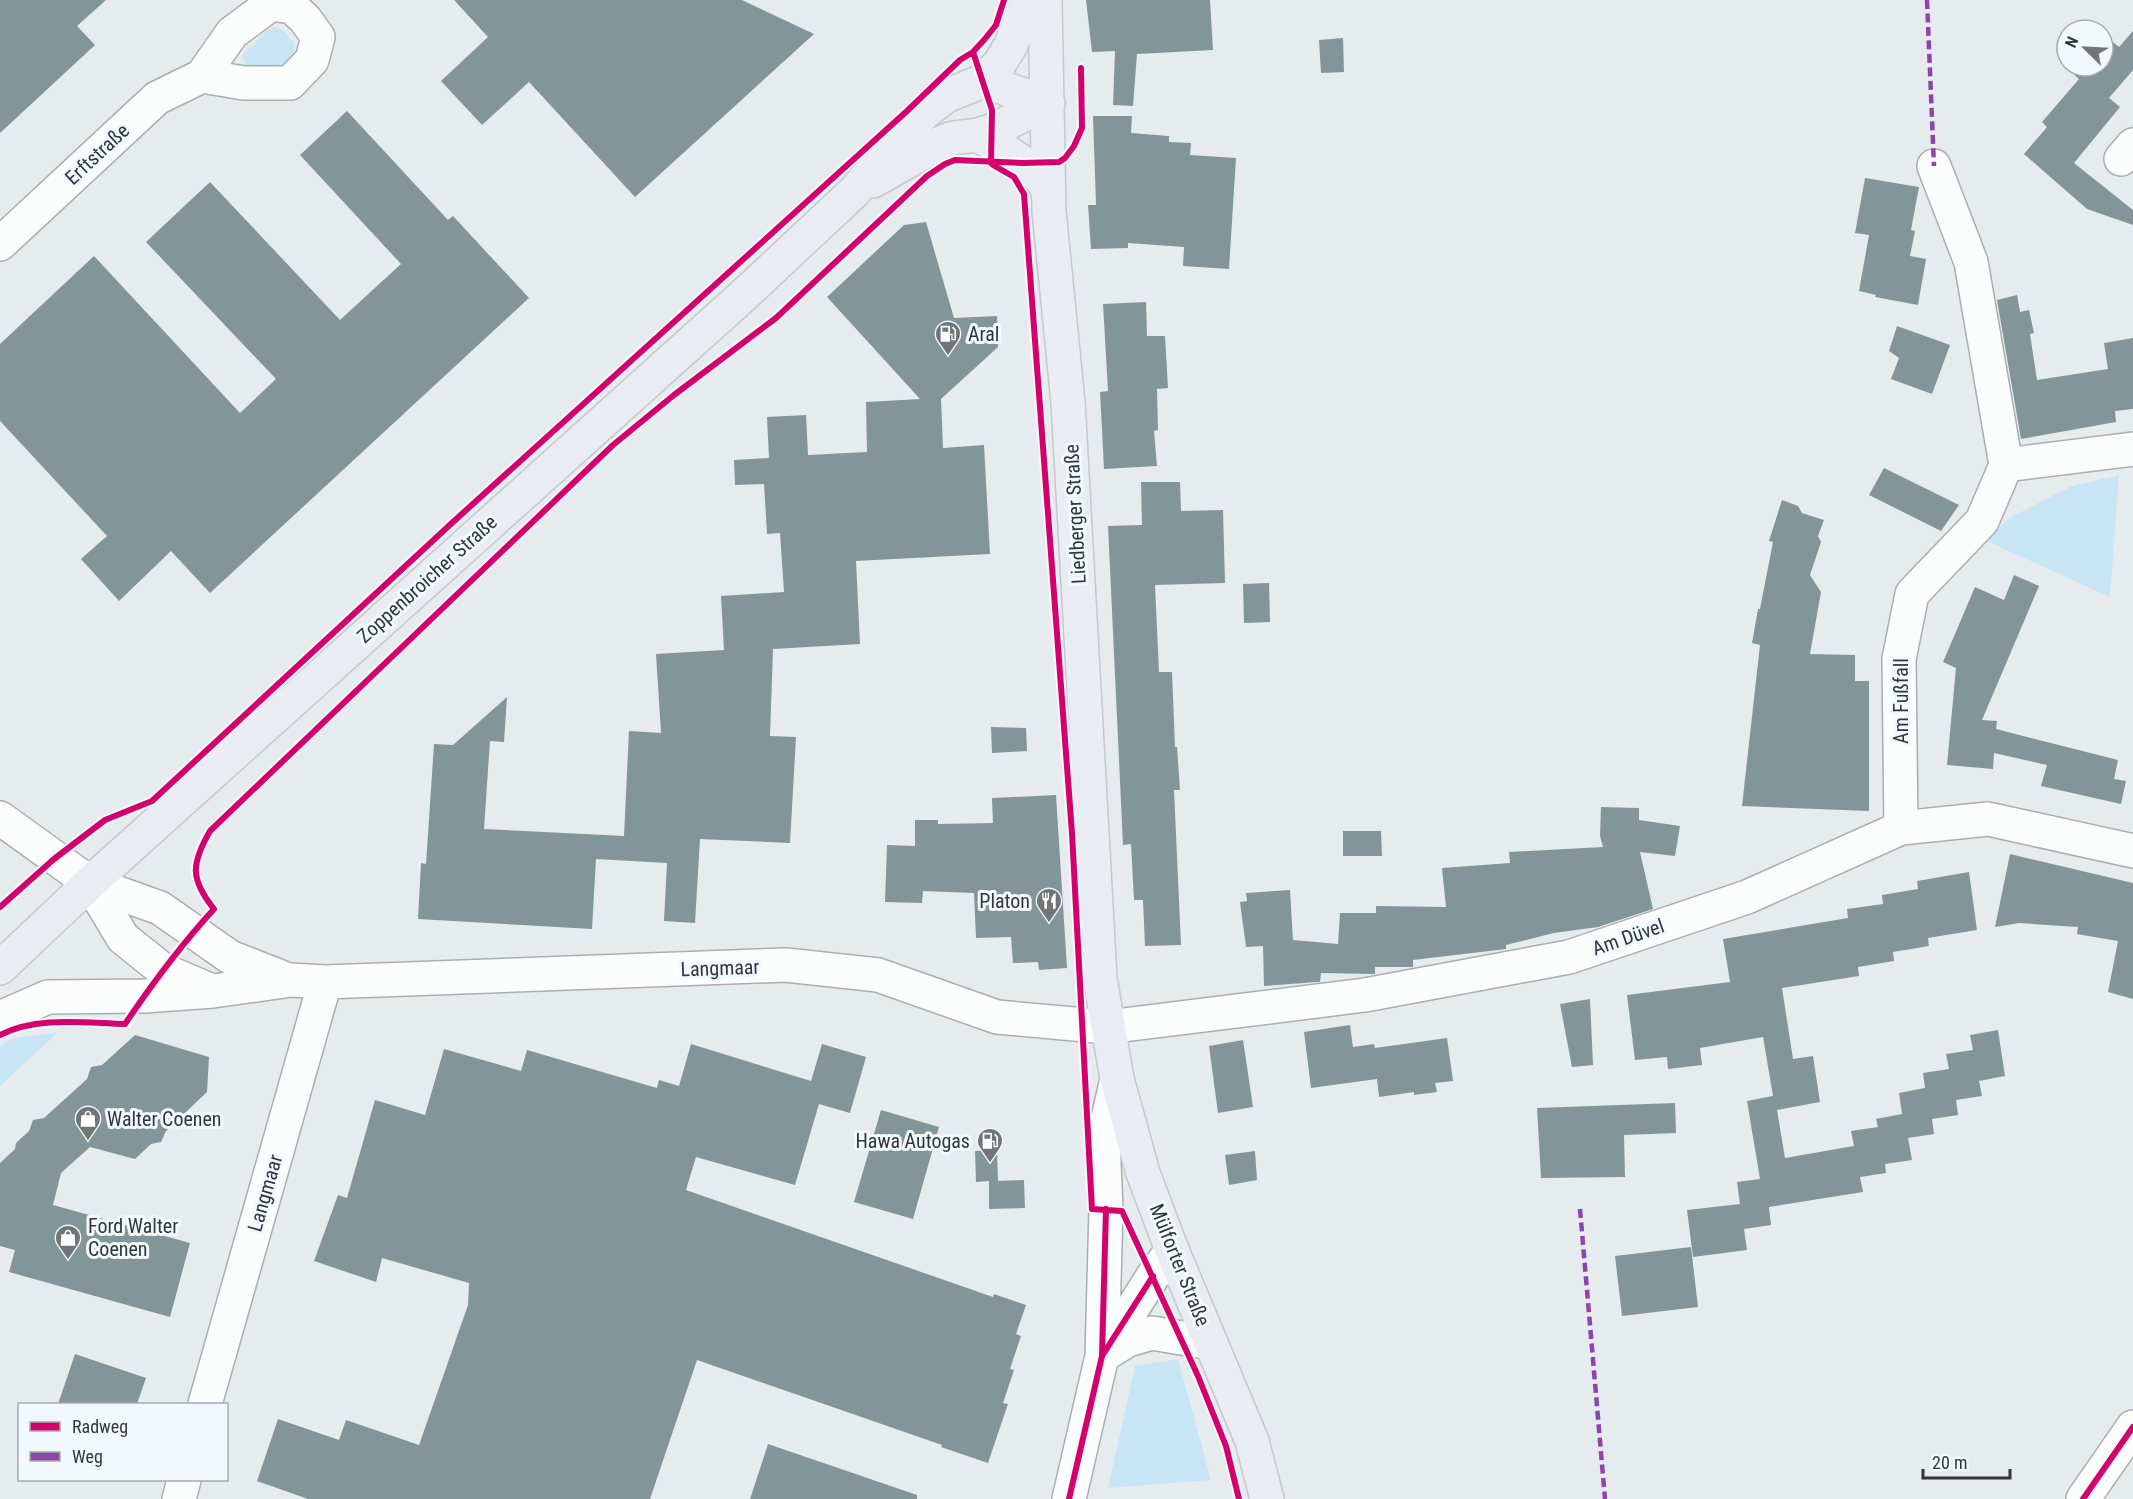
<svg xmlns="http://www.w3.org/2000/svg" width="2133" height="1499" font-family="'Roboto Condensed',sans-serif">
  <rect width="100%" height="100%" fill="#e6ebee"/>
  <!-- green -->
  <path fill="#c8e5f6" d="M274 27 283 30 294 43C295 66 286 68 265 68 258 68 252 69 246 65L242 55 262 35Z
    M2119 475 2110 597 1987 541 2009 518 2072 486Z
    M57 1033 0 1086V1046L14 1038Z
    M1178 1359 1211 1480 1108 1488 1135 1366Z"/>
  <!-- building -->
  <path fill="#829699" d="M0 0H106L77 26 95 45 0 133Z
    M454 0H742L814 34 635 197 529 82 482 125 441 81 488 37Z
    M1086 0H1210L1213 50 1137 54 1133 106 1113 105 1115 51 1092 52Z
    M2133 31V70L2109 98 2120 107 2074 163 2133 210V225L2087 209 2024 154 2047 127 2042 122 2079 79 2064 66H2103V34L2119 47Z
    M1343 38 1344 72 1321 73 1319 40Z
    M347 111 448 220 453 216 529 298 210 593 171 551 119 601 81 559 107 536 0 421V344L94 256 240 413 276 379 146 242 210 182 340 320 401 264 300 155Z
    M1093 116H1132L1131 133 1169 136V142L1191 143 1190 155 1236 158 1229 269 1183 266 1184 247 1128 243V248L1091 249 1088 205H1096Z
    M1865 178 1919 187 1911 230 1915 231 1910 256 1926 259 1918 305 1875 297 1876 295 1859 291 1869 235 1855 233Z
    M926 222 954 318 997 316 998 347 941 399 943 448 984 445 990 554 856 561 860 644 773 649 770 736 796 737 790 843 700 839 695 923 664 921 667 863 596 859 592 929 418 919 421 863 426 864 434 744 453 745 507 697 504 742 490 741 484 829 624 836 629 731 661 733 656 654 724 650 721 596 784 592 780 533 767 534 764 484 735 485 734 460 769 458 767 417 806 415 808 455 867 452 866 402 920 399 827 297 904 225Z
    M2017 295 2020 312 2029 310 2034 333 2030 334 2037 380 2108 369 2104 343 2133 338V409L2115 411 2116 422 2021 439 1997 300Z
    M1146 302 1147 336H1165L1168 388 1157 389 1158 430 1154 431 1157 466 1104 469 1100 392 1108 391 1103 304Z
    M1897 326 1950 345 1932 394 1891 379 1899 358 1889 351Z
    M1884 468 1959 505 1941 531 1869 495Z
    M1141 482H1180L1181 511 1223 510 1225 583 1155 585 1159 672H1172L1175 747H1177L1180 790H1174L1181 945 1145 946 1143 900H1134L1131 844 1123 845 1108 526 1142 525Z
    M1782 500 1798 506 1802 513 1824 520 1818 536 1821 542 1810 575 1821 592 1810 654 1855 655V681H1869V811L1742 806 1760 645 1752 643 1758 609H1760L1773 542 1769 541Z
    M2014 575 2039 586 1982 720 1997 721 1996 729 2118 760 2114 779 2126 781 2121 804 2041 786 2047 765 1994 753 1993 769 1947 765 1956 668 1943 662 1975 587 2004 600Z
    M1269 583 1270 622 1244 623 1243 584Z
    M991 727 1026 728 1027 751 992 753Z
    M1056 795 1067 968 1039 970 1038 962 1013 963 1011 937 976 938 974 893 923 891 922 903 885 902 887 845 915 846V820H938V824L993 823 992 798Z
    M1601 807 1639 808V820L1680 826 1675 856 1640 852 1653 909 1598 927 1554 933 1506 945V949L1413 960V967H1375V974L1321 973 1320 982H1317L1264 986 1263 946 1246 947 1240 902 1247 901 1246 893 1290 890 1293 940 1338 944 1340 913H1376V906L1446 907 1442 868 1510 863 1509 852 1603 847 1600 836Z
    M1343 831H1381L1382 856H1343Z
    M2010 854 2133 883V999L2108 992 2118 941 2077 934 2078 927 2019 923 1995 927Z
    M1969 872 1977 930 1928 938 1929 946 1893 952 1894 961 1858 967 1859 976 1782 988 1793 1059 1813 1056 1820 1102 1777 1110 1785 1158 1854 1146 1851 1131 1878 1127 1876 1119 1902 1114 1899 1093 1925 1088 1923 1073 1949 1069 1946 1054 1973 1050 1970 1035 1998 1030 2005 1076 1979 1081 1982 1096 1956 1100 1958 1115 1932 1119 1934 1134 1908 1138 1912 1160 1885 1164 1886 1173 1860 1177 1863 1192 1769 1207 1771 1225 1744 1229 1747 1250 1693 1257 1687 1210 1740 1204 1737 1182 1760 1179 1747 1101 1773 1096 1763 1037 1700 1048 1702 1065 1668 1069 1667 1057 1635 1060 1627 995 1730 982 1723 939 1848 918 1847 909 1883 904 1882 895 1918 889 1917 881Z
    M1590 999 1593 1065 1572 1067 1560 1004Z
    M1350 1025 1353 1047 1374 1044 1375 1048 1447 1038 1453 1081 1435 1083 1437 1092 1414 1095V1092L1379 1097 1377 1079 1311 1088 1304 1032Z
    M135 1035 209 1057 207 1092 166 1131 161 1142 151 1144 135 1159 90 1147 61 1173 53 1205 190 1243 170 1317 9 1272 15 1250 0 1246V1163L15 1149 16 1143 29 1131 33 1120 44 1118 87 1079 91 1067 102 1065Z
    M1243 1040 1253 1107 1218 1113 1209 1046Z
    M691 1044 811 1081 822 1044 866 1057 850 1113 819 1104 795 1185 696 1157 686 1190 993 1297 994 1294 1026 1305 1016 1334 1021 1336 1010 1369 1014 1370 1003 1403 1008 1404 988 1463 941 1447 942 1445 697 1360 650 1499H308L257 1481 278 1419 339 1440 346 1420 419 1445 468 1305 469 1283 382 1258 376 1282 314 1261 338 1195 347 1198 375 1100 425 1115 444 1049 521 1071 527 1050 657 1088 659 1080 679 1086Z
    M1675 1103 1676 1133 1624 1135 1625 1177 1541 1178 1537 1108Z
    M881 1110 939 1127 913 1219 854 1202Z
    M997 1150 998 1181H995L1024 1180 1025 1208 989 1209V1181L976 1182 975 1151Z
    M1255 1151 1257 1180 1229 1185 1225 1155Z
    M1691 1247 1698 1307 1622 1316 1615 1256Z
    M75 1354 146 1378 137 1404H58Z
    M768 1444 917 1495V1499H750Z"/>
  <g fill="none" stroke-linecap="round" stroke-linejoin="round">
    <defs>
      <path id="minor" d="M2121 159 2133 145
        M1934 166 1971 262 2006 465
        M0 244 157 98 202 76 232 33 271 4 292 7 305 19 318 37 312 60 290 83H244L202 76
        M0 818 90 883 160 908 230 957 286 979
        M1901 828 1899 659 1912 594 1982 521 2006 465 2133 449
        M90 883 123 938 163 970 207 989
        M0 1020 9 1014 48 997 144 996 213 991 291 980 325 982 786 965 878 975 997 1017 1107 1027 1365 995 1569 957 1747 897 1901 828 1988 819 2133 851
        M1103 1355 1153 1276 1172 1250
        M1102 1356 1128 1340 1152 1333 1211 1343
        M205 1404 325 982
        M179 1499 184 1480
        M1069 1499 1102 1356 1106 1209 1103 1140 1117 1079
        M2083 1499 2133 1427"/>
      <path id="major" d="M1045 0 1049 211 1068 402 1100 978 1117 1079 1143 1173 1172 1250 1252 1441 1267 1499
        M983 81 1000 63 1011 45 1027 0
        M977 135C995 144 1034 166 1045 184 1047 188 1048 194 1049 198
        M873 181 938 144 953 138 977 135 991 131 1048 103
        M0 968 90 883 745 294 855 191 905 131 924 113 946 96 983 81 1048 103"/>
    </defs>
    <!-- minor casing -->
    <use href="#minor" stroke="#abaeb0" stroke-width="36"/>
    <!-- major casing -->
    <use href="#major" stroke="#c6c8c9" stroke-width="36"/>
    <!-- minor -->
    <use href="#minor" stroke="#fbfcfc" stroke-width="33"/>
    <!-- major -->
    <use href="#major" stroke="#e9ecf2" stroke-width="33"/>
    <!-- quiet -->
    <path stroke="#8e44ad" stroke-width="4.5" stroke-dasharray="9 4.5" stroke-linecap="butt" d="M1927 0 1934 166
      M1580 1209 1605 1499"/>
    <defs>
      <path id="cycleway" d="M973 52 992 110 991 163
        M993 165 1014 177 1024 194 1072 833 1092 1209 1122 1211 1198 1376 1226 1446 1239 1499
        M0 907 54 859 105 820 152 801 453 522 907 111 960 60 973 52 984 40 996 25 1004 0
        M0 1035C38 1016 83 1023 125 1024 152 984 181 945 214 909 190 879 191 864 210 831L613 445 674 395 776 318 927 176 945 164 955 160 1023 163 1059 162 1065 158 1074 146 1082 128 1081 68
        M1102 1356 1153 1276
        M1069 1499 1102 1356 1106 1209
        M2083 1499 2133 1427"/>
    </defs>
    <!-- cycleway casing -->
    <use href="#cycleway" stroke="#f2f9fe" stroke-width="10"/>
    <!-- cycleway -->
    <use href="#cycleway" stroke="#d6006c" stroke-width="6"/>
  </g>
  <!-- icons -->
  <defs>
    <symbol id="fuel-pin" viewBox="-11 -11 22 30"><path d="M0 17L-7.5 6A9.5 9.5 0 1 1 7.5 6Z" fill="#727578" stroke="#f2f9fe"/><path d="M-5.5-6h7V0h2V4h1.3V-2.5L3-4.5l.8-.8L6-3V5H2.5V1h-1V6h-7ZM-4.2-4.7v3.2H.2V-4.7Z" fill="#fff"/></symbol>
    <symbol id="restaurant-pin" viewBox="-11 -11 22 30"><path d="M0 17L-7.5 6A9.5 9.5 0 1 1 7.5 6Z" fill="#727578" stroke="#f2f9fe"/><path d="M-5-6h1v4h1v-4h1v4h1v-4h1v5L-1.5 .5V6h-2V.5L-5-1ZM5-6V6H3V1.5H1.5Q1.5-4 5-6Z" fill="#fff"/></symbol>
    <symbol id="shop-pin" viewBox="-11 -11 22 30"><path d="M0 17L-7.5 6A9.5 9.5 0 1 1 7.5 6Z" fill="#727578" stroke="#f2f9fe"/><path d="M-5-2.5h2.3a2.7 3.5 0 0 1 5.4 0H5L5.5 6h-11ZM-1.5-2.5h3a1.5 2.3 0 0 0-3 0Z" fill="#fff"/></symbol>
  </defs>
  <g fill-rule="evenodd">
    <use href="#fuel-pin" x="933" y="319" width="30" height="40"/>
    <use href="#restaurant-pin" x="1034" y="886" width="30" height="40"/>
    <use href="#shop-pin" x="73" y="1104" width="30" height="40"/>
    <use href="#fuel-pin" x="975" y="1126" width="30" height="40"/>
    <use href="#shop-pin" x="53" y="1223" width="30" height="40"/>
  </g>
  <g text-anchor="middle" stroke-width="6" stroke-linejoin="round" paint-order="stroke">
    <!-- street labels -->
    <g font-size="20" fill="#333639" stroke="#f2f9fe">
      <text transform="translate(97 154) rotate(-43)" y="7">Erftstraße</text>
      <text transform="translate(1075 514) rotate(-93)" y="7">Liedberger Straße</text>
      <text transform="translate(427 579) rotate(-42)" y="7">Zoppenbroicher Straße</text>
      <text transform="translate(1901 701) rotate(-90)" y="7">Am Fußfall</text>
      <text transform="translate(1628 937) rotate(-19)" y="7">Am Düvel</text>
      <text transform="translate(720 968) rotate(-2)" y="7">Langmaar</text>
      <text transform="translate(265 1193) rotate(-74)" y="7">Langmaar</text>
      <text transform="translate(1180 1265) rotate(68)" y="7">Mülforter Straße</text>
    </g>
    <!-- poi labels -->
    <g font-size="20" fill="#333639" stroke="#f2f9fe" text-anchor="start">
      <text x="968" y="341">Aral</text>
      <text x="1030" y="908" text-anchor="end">Platon</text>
      <text x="107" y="1126">Walter Coenen</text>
      <text x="970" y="1148" text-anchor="end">Hawa Autogas</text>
      <text x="88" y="1233">Ford Walter<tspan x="88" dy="23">Coenen</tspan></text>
    </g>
  </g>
  <!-- legend -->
  <rect x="18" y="1403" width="210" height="78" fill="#f2f9fe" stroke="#a6abaf" stroke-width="1.5"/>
  <rect x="30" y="1422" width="30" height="9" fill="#d6006c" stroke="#a6abaf" stroke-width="1.5"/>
  <text x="72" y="1433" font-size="18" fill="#333639">Radweg</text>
  <rect x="30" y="1452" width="30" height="9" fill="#8e44ad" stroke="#a6abaf" stroke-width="1.5"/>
  <text x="72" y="1463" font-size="18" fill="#333639">Weg</text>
  <!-- north arrow -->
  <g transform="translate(2085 48) rotate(294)"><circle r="28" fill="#f2f9fe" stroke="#a6abaf" stroke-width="1.5"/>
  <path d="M0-4.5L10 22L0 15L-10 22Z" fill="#727578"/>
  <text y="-9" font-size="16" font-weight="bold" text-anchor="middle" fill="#333639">N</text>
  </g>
  <!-- scale -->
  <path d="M1923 1469v9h87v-9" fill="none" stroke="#333639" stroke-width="3"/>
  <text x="1932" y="1469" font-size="18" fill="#333639" stroke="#f2f9fe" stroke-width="4.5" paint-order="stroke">20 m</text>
</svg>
